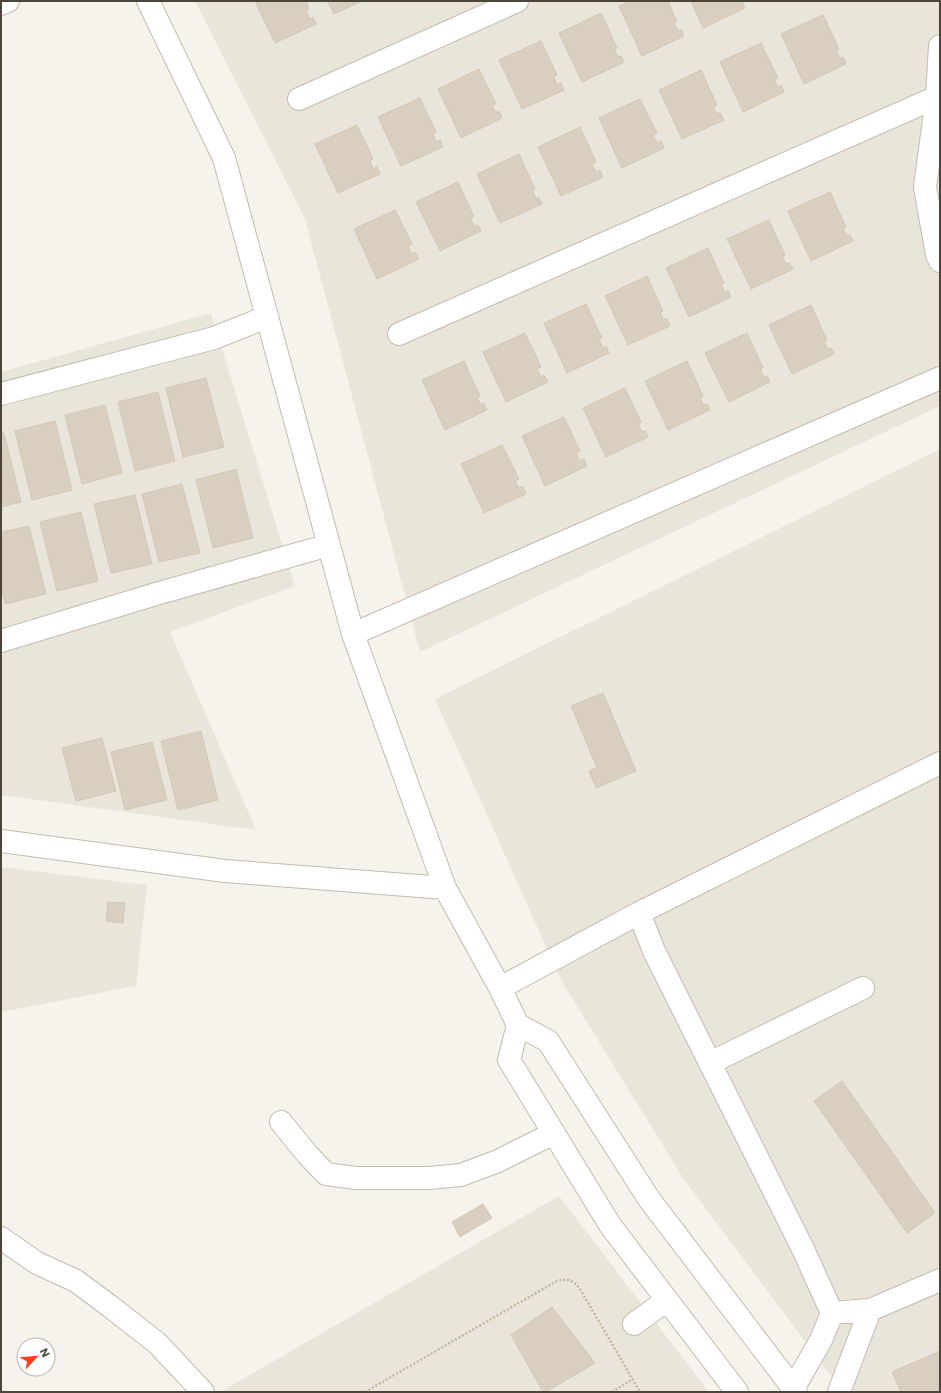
<svg xmlns="http://www.w3.org/2000/svg" width="941" height="1393" font-family="Commissioner,sans-serif">
  <rect width="100%" height="100%" fill="#f6f3ec"/>
  <!-- residential -->
  <path fill="#eae5da" d="M195 1H940V406L420 652 305 219Z
    M211 313 295 586 170 632 256 830 1 795V372Z
    M940 449V1392H843L683 1178 561 980 435 699Z
    M1 867 147 885 136 986 1 1012Z
    M559 1196 709 1392H223L222 1391Z"/>
  <!-- building -->
  <path fill="#d8cfc1" stroke="#d3c7b4" d="M255 1H306L309 9 306 11 310 19 313 17 316 24 275 43Z
    M327 1H362L334 14Z
    M631 1H668L677 22 674 23 678 31 681 30 684 36 642 56 619 6Z
    M691 1H738V3L742 1 745 8 703 28Z
    M601 13 617 48 614 49 618 57 621 56 624 62 582 82 559 33Z
    M823 15 839 49 836 51 840 59 843 57 846 64 804 84 781 34Z
    M541 41 557 75 554 77 557 85 561 83 564 90 522 109 499 60Z
    M761 43 778 78 774 79 778 87 781 85 784 92 743 112 720 62Z
    M479 69 496 104 492 105 496 113 499 111 502 118 461 138 438 89Z
    M701 70 717 105 713 107 717 114 720 113 724 120 682 139 659 90Z
    M420 98 436 132 433 133 436 142 440 140 443 147 401 166 378 117Z
    M640 99 657 133 653 135 657 143 661 141 664 148 622 168 599 118Z
    M357 125 373 159 370 161 373 169 377 167 380 174 338 193 315 144Z
    M580 127 596 162 592 164 596 172 600 170 603 177 561 196 538 147Z
    M519 154 535 189 532 190 536 198 539 197 542 204 500 223 477 174Z
    M458 182 474 217 470 218 474 226 478 225 481 231 440 251 416 202Z
    M830 192 846 227 843 228 847 236 850 235 853 241 811 261 788 211Z
    M395 210 412 244 408 246 412 254 415 252 419 259 377 279 354 229Z
    M769 220 785 255 782 256 786 264 789 263 793 269 751 289 727 239Z
    M708 248 724 283 721 284 725 292 728 290 731 297 689 317 666 268Z
    M647 276 663 311 660 312 663 320 667 319 670 326 628 345 605 296Z
    M586 304 602 338 599 340 603 348 606 346 609 353 567 373 544 323Z
    M811 305 827 340 824 341 828 349 831 348 834 354 792 374 769 325Z
    M525 333 541 367 537 369 541 377 544 375 548 382 506 402 483 352Z
    M747 333 763 368 760 369 764 377 767 376 770 382 729 402 705 353Z
    M464 361 480 396 477 397 481 405 484 403 487 410 445 430 422 380Z
    M687 361 703 396 700 397 703 405 707 404 710 410 668 430 645 381Z
    M206 378 224 447 183 457 166 388Z
    M625 388 641 422 638 424 642 432 645 431 648 437 606 457 583 408Z
    M158 392 175 461 135 471 118 402Z
    M105 405 122 473 82 484 65 415Z
    M564 417 580 451 576 453 580 461 584 459 587 466 545 486 522 436Z
    M55 421 72 490 32 500 15 431Z
    M4 433 21 502 1 507V434Z
    M502 445 519 479 515 481 519 488 523 487 526 494 484 513 461 464Z
    M236 469 253 538 213 548 196 480Z
    M182 484 200 553 159 562 142 494Z
    M135 495 152 564 111 573 94 504Z
    M81 512 98 581 57 591 40 522Z
    M29 526 46 594 5 604 1 586V532Z
    M603 693 636 771 596 788 589 771 597 768 571 706Z
    M201 731 218 800 178 810 161 741Z
    M102 738 116 791 76 801 62 748Z
    M152 742 167 800 125 810 111 752Z
    M108 902 125 903 123 923 106 921Z
    M842 1081 935 1213 907 1233 814 1101Z
    M483 1204 492 1218 460 1237 452 1222Z
    M552 1307 595 1363 546 1392H543L511 1335Z
    M940 1351V1392H901L892 1372Z"/>
  <g fill="none" stroke-linecap="round" stroke-linejoin="round">
    <defs>
      <path id="minor" d="M148 1 224 158 353 634 445 888 500 988 518 1025 548 1041 649 1199 796 1392
        M1 4 8 1
        M940 46 937 97 925 187 937 255 940 261
        M299 99 517 1
        M399 334 937 97
        M1 394 214 338 267 317
        M353 634 940 378
        M1 641 156 594 329 545
        M1 841 225 871 445 888
        M500 988 639 913
        M518 1025 509 1060 610 1225 737 1392
        M710 1063 863 988
        M281 1122 307 1154 326 1174 356 1178H429L461 1175 498 1161 554 1133
        M1 1238 37 1263 76 1281 111 1307 157 1343 203 1392
        M832 1313 870 1310 940 1280
        M634 1324 667 1300
        M793 1389 821 1340 832 1313 803 1249 654 951 639 913 940 763
        M839 1392 870 1310"/>
    </defs>
    <!-- minor casing -->
    <use href="#minor" stroke="#c2bbae" stroke-width="24"/>
    <!-- path -->
    <path stroke="#c4b79f" stroke-width="2.5" stroke-dasharray="2 2" stroke-linecap="butt" d="M365 1392 557 1281C567 1278 573 1280 580 1289L640 1392
      M612 1392 633 1379"/>
    <!-- minor -->
    <use href="#minor" stroke="#fff" stroke-width="22"/>
  </g>
  <!-- border -->
  <rect width="941" height="1393" fill="none" stroke="#4b4439" stroke-width="4"/>
  <!-- north arrow -->
  <g transform="translate(36 1357) rotate(64)"><circle r="19" fill="#ffffff" stroke="#b7b4b0"/>
  <path d="M0-3L7 15L0 10L-7 15Z" fill="#fc3f1d"/>
  <text y="-6" font-size="11" font-weight="bold" text-anchor="middle" fill="#4b4439">N</text>
  </g>
</svg>
